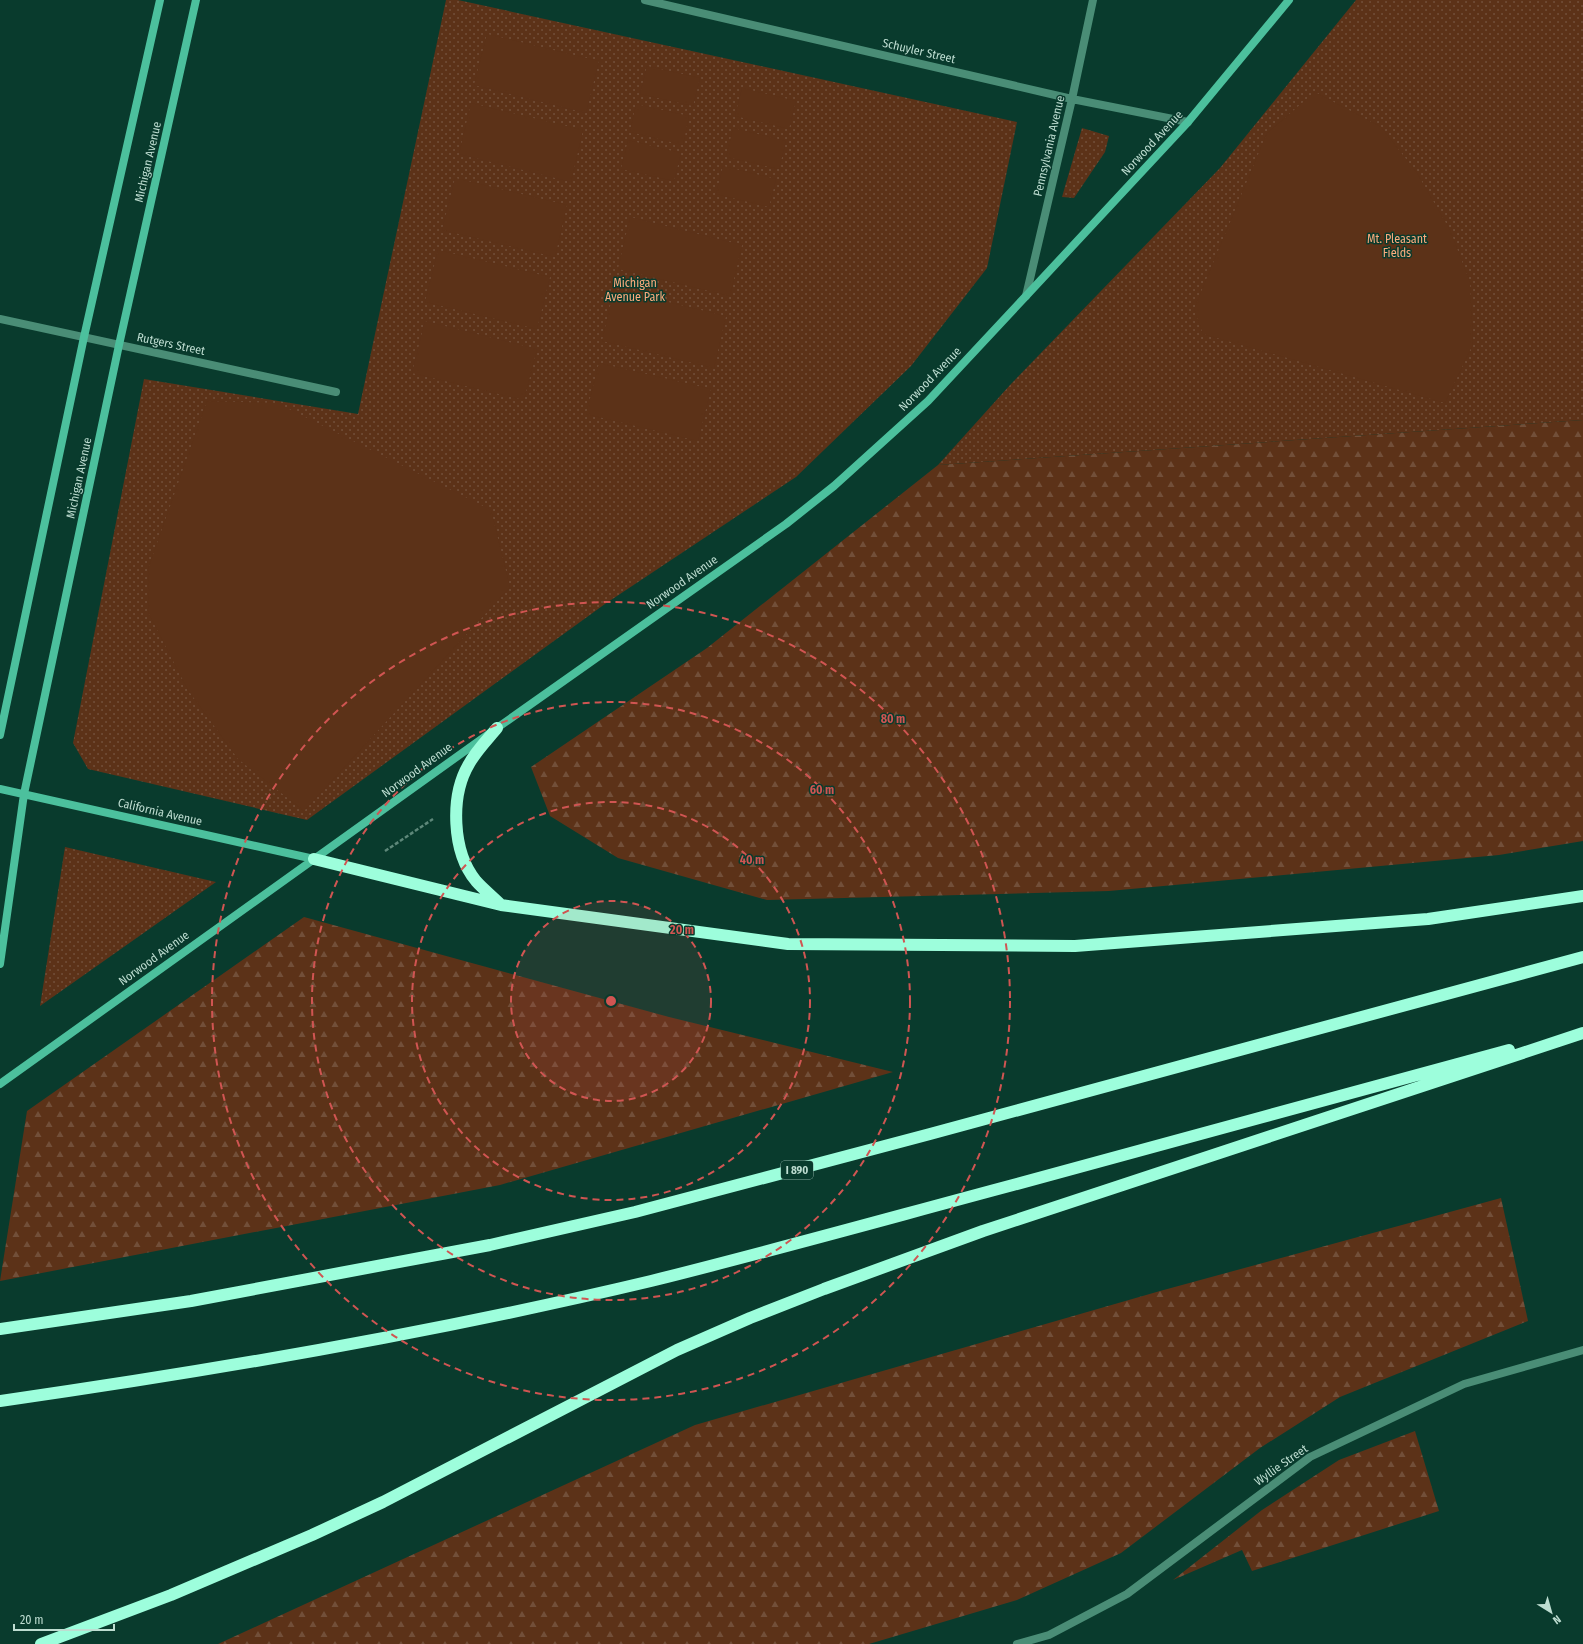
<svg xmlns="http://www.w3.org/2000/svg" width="1583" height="1644" font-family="'Fira Sans Condensed',sans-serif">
  <defs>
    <pattern id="grass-dots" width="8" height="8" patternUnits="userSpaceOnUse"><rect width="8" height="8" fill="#5c3218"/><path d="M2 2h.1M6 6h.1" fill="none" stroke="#724f39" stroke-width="1.8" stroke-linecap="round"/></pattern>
    <pattern id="forest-firs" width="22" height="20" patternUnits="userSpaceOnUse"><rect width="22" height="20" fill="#5c3218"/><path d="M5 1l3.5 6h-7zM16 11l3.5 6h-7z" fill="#724f39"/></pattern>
  </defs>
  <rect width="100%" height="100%" fill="#093b2d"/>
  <!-- grass -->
  <path fill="url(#grass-dots)" d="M446 0H458L1017 122 987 268 911 366 796 477 605 604 307 820 88 769 73 743 144 379 358 414Z
    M1356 0H1583V420L938 465 1010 385 1220 168Z
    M1082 128 1109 136 1105 152 1074 198 1062 197Z
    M65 847 216 882 40 1006Z"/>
  <!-- forest -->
  <path fill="url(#forest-firs)" d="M1583 420V841L1499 855 1109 891 767 900 618 858 550 816 531 767 707 648 938 465Z
    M304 917 669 1017 893 1072 500 1185 0 1281 27 1111Z
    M1501 1198 1528 1321 1340 1397 1260 1448 1121 1553 1017 1600 869 1644H218L695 1425 1160 1291Z
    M1415 1431 1439 1511 1252 1571 1242 1550 1173 1580 1262 1510 1339 1460Z"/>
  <!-- pitch -->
  <path fill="#5c3218" d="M487 34 599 61 586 113 474 85Z
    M647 66 700 78 693 106 640 94Z
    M742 88 796 101 789 129 735 116Z
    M1315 92 1381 127 1417 173 1450 230 1470 282 1473 344 1445 403 1203 334 1194 309 1267 133Z
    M471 103 583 130 571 182 459 154Z
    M636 104 689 116 683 145 630 132Z
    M733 128 786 141 779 169 726 157Z
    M628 140 681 153 674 181 621 169Z
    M723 166 776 179 769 207 716 194Z
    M455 178 567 205 555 257 442 230Z
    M630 217 742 245 730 296 618 269Z
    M438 250 550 277 537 329 425 302Z
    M614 289 726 316 714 368 602 341Z
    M425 321 537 349 524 400 412 373Z
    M599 363 711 389 698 441 586 414Z
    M207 401 277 403 491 510 510 587 304 811 238 759 188 690 149 614 148 569Z"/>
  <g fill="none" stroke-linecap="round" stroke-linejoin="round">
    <!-- path -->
    <path stroke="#5d8779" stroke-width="2.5" stroke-dasharray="4 2" stroke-linecap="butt" d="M385 851 433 819"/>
    <!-- street -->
    <path stroke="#4a8d76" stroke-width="8" d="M645 0 1072 99 1188 122
      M1026 296 1072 99 1093 0
      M0 319 336 392
      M1017 1644 1049 1635 1127 1594 1310 1457 1464 1384 1583 1350"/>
    <!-- secondary -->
    <path stroke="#4cc09d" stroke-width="8" d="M0 735 84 337 160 0
      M0 789 314 859
      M0 964 24 794 119 345 196 0
      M0 1084 497 728 786 524 834 486 928 401 1026 296 1188 122 1289 0"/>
    <!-- highway -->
    <path stroke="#9dfedc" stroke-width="12" d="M497 728C488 739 476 751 469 764 450 796 452 852 476 881 483 889 492 896 500 904
      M314 859 501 905 788 944 1075 946 1428 919 1583 896
      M0 1329 191 1301 340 1273 490 1245 635 1212 930 1134 1583 957
      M0 1401C218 1370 437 1332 651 1281 772 1251 893 1217 1013 1185 1178 1140 1344 1095 1509 1050
      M41 1644 171 1595 312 1535 383 1502 677 1350 750 1318 824 1289 983 1231 1583 1033"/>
  </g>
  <!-- distance rings -->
  <circle cx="611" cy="1001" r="100" fill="#d05552" fill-opacity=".12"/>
  <g fill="none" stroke="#d05552" stroke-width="2" stroke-dasharray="7 5">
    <circle cx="611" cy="1001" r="100"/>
    <circle cx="611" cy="1001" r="199"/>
    <circle cx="611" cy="1001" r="299"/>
    <circle cx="611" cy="1001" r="399"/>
  </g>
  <g text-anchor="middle" stroke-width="3" stroke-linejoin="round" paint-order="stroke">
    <!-- shield labels -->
    <rect fill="#093b2d" stroke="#88aca0" stroke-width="1" x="781" y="1161" width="32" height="18" rx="3"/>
    <g font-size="11" font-weight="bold" fill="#beddd1">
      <text x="797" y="1174">I 890</text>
    </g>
    <!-- street labels -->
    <g font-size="12" fill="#beddd1" stroke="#093b2d">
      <text transform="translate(919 51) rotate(13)" y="4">Schuyler Street</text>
      <text transform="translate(1152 143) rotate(-47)" y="4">Norwood Avenue</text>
      <text transform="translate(1049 146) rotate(-77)" y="4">Pennsylvania Avenue</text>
      <text transform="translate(148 162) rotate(-77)" y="4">Michigan Avenue</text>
      <text transform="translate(171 344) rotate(12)" y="4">Rutgers Street</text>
      <text transform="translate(930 379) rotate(-46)" y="4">Norwood Avenue</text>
      <text transform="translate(79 478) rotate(-78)" y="4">Michigan Avenue</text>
      <text transform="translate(682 582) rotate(-35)" y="4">Norwood Avenue</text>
      <text transform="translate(417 770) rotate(-36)" y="4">Norwood Avenue</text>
      <text transform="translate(160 812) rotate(13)" y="4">California Avenue</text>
      <text transform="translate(154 958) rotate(-36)" y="4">Norwood Avenue</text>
      <text transform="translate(1281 1465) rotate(-35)" y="4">Wyllie Street</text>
    </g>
    <!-- park labels -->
    <g font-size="12" fill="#fdab7e" stroke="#093b2d">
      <text x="1397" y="243">Mt. Pleasant<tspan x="1397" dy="14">Fields</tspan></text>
      <text x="635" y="287">Michigan<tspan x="635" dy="14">Avenue Park</tspan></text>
    </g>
  </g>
  <circle cx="611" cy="1001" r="6" fill="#d05552" stroke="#093b2d" stroke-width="2"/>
  <g font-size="12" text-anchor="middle" font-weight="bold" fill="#d05552" stroke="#093b2d" stroke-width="3" stroke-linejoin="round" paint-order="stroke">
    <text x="893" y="723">80 m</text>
    <text x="822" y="794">60 m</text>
    <text x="752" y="864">40 m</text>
    <text x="682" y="934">20 m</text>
  </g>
  <!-- north arrow -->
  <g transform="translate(1551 1612) rotate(143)" stroke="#093b2d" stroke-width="3" paint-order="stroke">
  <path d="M0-3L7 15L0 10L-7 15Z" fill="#beddd1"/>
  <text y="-6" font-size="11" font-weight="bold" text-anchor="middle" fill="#beddd1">N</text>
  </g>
  <!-- scale -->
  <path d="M14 1624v6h100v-6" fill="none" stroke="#beddd1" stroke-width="2"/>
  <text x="20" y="1624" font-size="12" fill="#beddd1" stroke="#093b2d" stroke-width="3" paint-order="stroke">20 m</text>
</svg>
